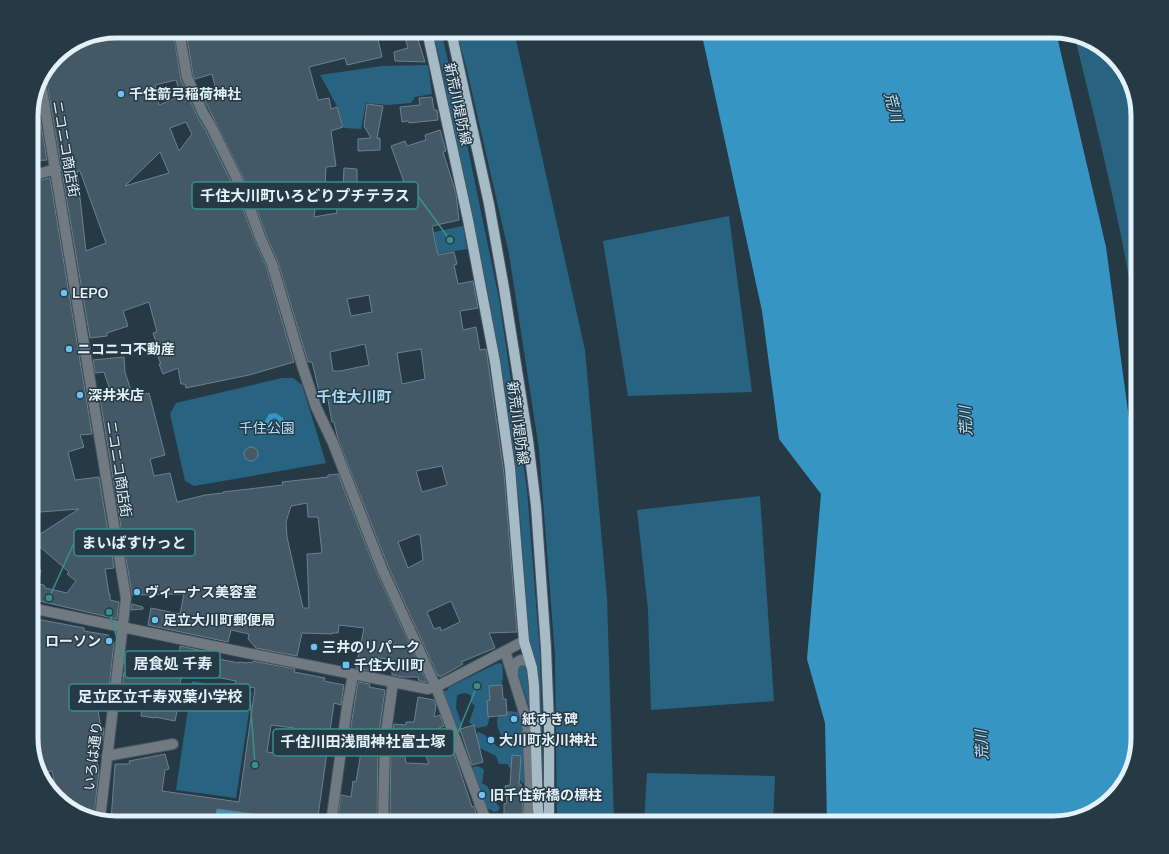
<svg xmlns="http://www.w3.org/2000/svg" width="1169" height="854" font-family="Mulish,'Noto Sans JP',sans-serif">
  <rect width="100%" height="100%" fill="#263a46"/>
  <!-- green -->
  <path fill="#286482" d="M433 31H441L462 120 499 299 527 490 540 654 544 809H542L538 672 530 651 519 502 497 348 487 288 453 130 444 79Z
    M456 31H514L585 350 607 598 614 823H557L555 655 539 449 509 254 466 66Z
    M1075 38 1105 48 1129 78 1138 116V331C1123 232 1099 135 1075 38Z
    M428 65 432 94 415 97 411 103 388 105 366 103 361 129 344 128 337 106 320 75 382 66Z
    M729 216 752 392 628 396 603 241Z
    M463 226 467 249 438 254 434 232Z
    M282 378H293L302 385 326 463 194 486 185 481 170 414 176 403Z
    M760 496 774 701 651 710 648 610 637 510Z
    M498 663 502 664C506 690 496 690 490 710 489 716 490 721 487 726L477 728 469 722 475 706 471 702V695L465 693 457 695 456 708 462 725 460 733 457 731 443 697 444 691 448 690 449 687Z
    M525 665 529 668 531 712 517 671 519 667Z
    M192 681 252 692 236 798 176 790Z
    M509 711 517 712 522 715 524 728 525 780 523 784 507 764H499L496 756 476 746 475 739 478 732C491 736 492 745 501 748L504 742C500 731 494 726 499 714Z
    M475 766 480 767 484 770 482 783 488 787 493 799 500 808 498 811 494 812 485 807 471 769Z
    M647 773 775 776 773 823H644Z"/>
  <!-- water -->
  <path fill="#3795c3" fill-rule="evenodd" d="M701 31 1056 32 1106 247 1133 449 1138 509V738L1121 790 1091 814 1053 823H827L825 723 807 659 821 494 779 439 762 311Z
    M276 413 283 418 284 425 280 432 272 433 266 429 265 421 269 414ZM275 418 277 419 280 423 278 427 275 428 271 426 269 423 272 419Z
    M217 809 260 815 258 823H215Z"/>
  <!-- building -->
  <path fill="#445966" stroke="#6b818f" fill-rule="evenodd" d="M116 31H173L181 80 197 116 206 131 239 198 254 239 266 266 294 362 249 375 186 388 185 384H181L178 368 163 374 159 364H161L156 352 159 351 153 333 157 332 149 302 123 311 128 326 107 333V336L90 338 45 71 60 52 84 37ZM176 80 181 96 159 105 155 85ZM186 122 192 134 179 151 170 128ZM160 152 169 173 125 186ZM77 171H80L106 243 86 251Z
    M186 31H376L382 57 347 65 345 58 309 67 318 100 329 98 331 109 337 107 343 127 331 131 336 166 326 167 325 187 343 189 344 168 357 169V192L381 186V189L404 182 391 146 405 141 407 146 426 140 425 135 440 130 446 151 443 152 456 193 459 220 432 226 438 255 454 252 457 264 454 265 458 284 473 281 478 308 460 311 463 330 476 327 480 350 486 349 488 362 504 474 517 632 489 633 495 648 461 662 463 664 440 677 439 675 438 676 388 566 338 439 334 422H332L326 389 319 391 312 362H308L278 262 266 235 251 193 205 101 217 94 212 74 195 79 193 75ZM317 195 334 197 337 213 314 217ZM369 295 372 312 351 316 347 299ZM365 344 369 365 340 371H333L330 352ZM421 349 425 379 402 384 397 353ZM442 466 447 485 422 492 416 471ZM418 534 419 535H420L423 560 408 568 398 542ZM451 601 460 622 441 631 440 627 434 629 427 612Z
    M403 31H413L414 37 417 36 425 62 395 61 394 52 408 48Z
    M35 96H36L47 160 31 161V110Z
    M432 97 434 110H437L438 120 409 123 408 121 402 122 400 107 420 105 419 98Z
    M367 104 383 106 377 138H380V150L358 151V139L371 138 364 126Z
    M50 178 92 434 80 435 84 447 68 452 75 480 99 477 114 568 105 569 109 594H110V600L119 602 117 619 31 599V564L41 570 38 584 44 585 45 588 67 593 76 581 67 574 69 572 39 546 34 538 79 509 40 512 38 493H40L34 463H32L31 457V425L34 424 31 414V411L33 410 31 399V182Z
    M124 357 125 372 133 397 149 393 165 455 150 459 154 476 170 473 177 502 205 495 223 493V492L283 485 282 482 328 477V475L338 474 376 571 427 682 419 681 418 677H403L392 675V660L374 657 372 671 356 668 364 628 339 625 338 633H332V634L302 633 297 656 256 648 248 639 249 634 231 630 228 642 148 625 151 608 180 614 184 594 132 595 99 392 110 390 104 372 95 373 93 360ZM307 503 308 517H318L322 553 307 554 309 608H303L287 537 286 522 291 506Z
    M244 454a7 7 0 1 1 14 0a7 7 0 1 1-14 0Z
    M132 604 143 607V609L131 610Z
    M31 618 84 628V631L108 635 114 642 108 698 96 699 101 728H104L103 740 93 742 99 771 94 816 64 806 59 799V790H56L52 771 39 774 37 765 42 764 38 744 32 746 31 744Z
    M180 646 213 653V658L239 663V662L248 663 249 662 252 663 253 661 295 669 294 672 325 678 324 681 344 685 341 705 334 703 317 823H258L260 815 217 809 215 823H116L111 821 115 764H130L129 761 165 754 169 769 165 770 162 791 239 802 255 688 235 684 236 681 221 678 199 677V674L182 673 177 702H179L175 721 155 717V718L141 716 143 703 127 709 120 708 124 672 165 676 166 667 179 669ZM271 725 294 728 290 755 267 752Z
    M358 682 370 684 369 687 385 690 378 739 377 823H340L341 817H338L341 795 351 797 353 781 356 782 362 746 348 745Z
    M502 685 503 699H506L507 715 488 717 487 701 490 700 489 686Z
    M418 697 434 700 436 706 434 717 440 715 444 726 439 728 448 752 453 750 472 807 474 806 476 813 478 822 444 823V816L421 819 423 823H390L391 740 394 724 406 725V722H414ZM419 736 429 764 406 763 402 737Z
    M474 725 483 762 472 765 460 729Z
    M512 755 521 756 519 784H521L523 799 522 823H503L500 816 504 814V804L507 803 505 786 510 785Z"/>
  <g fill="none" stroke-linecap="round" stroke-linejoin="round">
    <defs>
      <path id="minor" d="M179 31 187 77 203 113 212 128 245 195 260 237 272 264 302 365 316 407 333 443 382 569 436 687 487 823
        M40 78 126 598 100 818
        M31 176 56 169
        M31 608 237 651 428 689 436 687 524 641
        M505 651 527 722 530 785 528 823
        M513 673C513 666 514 663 521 660L528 661 532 668
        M107 756 173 744
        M331 823 347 707 353 674
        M383 823 385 739 393 682"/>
      <path id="major" d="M427 31 468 220 495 362 510 468 524 641 532 668 534 685 538 809 539 816 544 823
        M451 31 489 204 504 288 528 440 536 506 546 648 549 723V823"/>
    </defs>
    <!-- minor casing -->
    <use href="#minor" stroke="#455763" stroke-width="12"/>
    <!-- major casing -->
    <use href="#major" stroke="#455763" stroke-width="12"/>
    <!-- minor -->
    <use href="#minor" stroke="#707a80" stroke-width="10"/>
    <!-- major -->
    <use href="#major" stroke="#a7bbc7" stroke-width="10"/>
  </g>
  <!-- markers -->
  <g fill="#6bc3f2" stroke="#263a46" stroke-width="1.5">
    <circle cx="121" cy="94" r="4"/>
    <circle cx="64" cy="293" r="4"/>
    <circle cx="69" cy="349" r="4"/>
    <circle cx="80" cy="395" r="4"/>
    <circle cx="137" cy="592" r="4"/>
    <circle cx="155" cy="620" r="4"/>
    <circle cx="109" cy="641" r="4"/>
    <circle cx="314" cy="647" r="4"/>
    <rect x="342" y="661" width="8" height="8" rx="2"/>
    <circle cx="514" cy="719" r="4"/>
    <circle cx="491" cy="740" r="4"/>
    <circle cx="482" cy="795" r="4"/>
  </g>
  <g text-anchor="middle" stroke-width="3" stroke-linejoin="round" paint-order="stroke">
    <!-- poi labels -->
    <g font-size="14" font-weight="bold" fill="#e5f1f9" stroke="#263a46" text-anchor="start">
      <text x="129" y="99">千住箭弓稲荷神社</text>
      <text x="72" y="298">LEPO</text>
      <text x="77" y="354">ニコニコ不動産</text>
      <text x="88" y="400">深井米店</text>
      <text x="145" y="597">ヴィーナス美容室</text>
      <text x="163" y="625">足立大川町郵便局</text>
      <text x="101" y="646" text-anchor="end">ローソン</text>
      <text x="322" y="652">三井のリパーク</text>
      <text x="354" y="670">千住大川町</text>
      <text x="522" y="724">紙すき碑</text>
      <text x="499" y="745">大川町氷川神社</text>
      <text x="490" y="800">旧千住新橋の標柱</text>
    </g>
    <!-- street labels -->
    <g font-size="14" fill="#e5f1f9" stroke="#263a46">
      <text transform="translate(458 104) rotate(78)" y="5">新荒川堤防線</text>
      <text transform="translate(66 149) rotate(80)" y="5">ニコニコ商店街</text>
      <text transform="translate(518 423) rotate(82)" y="5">新荒川堤防線</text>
      <text transform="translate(119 469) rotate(81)" y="5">ニコニコ商店街</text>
      <text transform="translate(93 756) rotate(-83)" y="5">いろは通り</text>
    </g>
    <!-- park labels -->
    <g font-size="14" fill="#b6e1f9" stroke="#263a46">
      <text x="267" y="433">千住公園</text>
    </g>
    <!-- water labels -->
    <g font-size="15" font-style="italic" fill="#b5e0f9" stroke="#263a46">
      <text transform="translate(893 107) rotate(75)" y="5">荒川</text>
      <text transform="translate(966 421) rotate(-93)" y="5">荒川</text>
      <text transform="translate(982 745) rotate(-93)" y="5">荒川</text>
    </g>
    <!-- neighbourhood labels -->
    <g font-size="15" font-weight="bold" fill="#acdaf4" stroke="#263a46">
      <text x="354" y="402">千住大川町</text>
    </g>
  </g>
  <!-- crop -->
  <path d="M0 0H1169V854H0ZM116 38H1053A78 78 0 0 1 1131 116V738A78 78 0 0 1 1053 816H116A78 78 0 0 1 38 738V116A78 78 0 0 1 116 38Z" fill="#263a46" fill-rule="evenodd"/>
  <path fill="none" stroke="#e5f1f9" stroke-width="5" d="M116 38H1053A78 78 0 0 1 1131 116V738A78 78 0 0 1 1053 816H116A78 78 0 0 1 38 738V116A78 78 0 0 1 116 38Z"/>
  <!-- callouts -->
  <path fill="none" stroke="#3a8f8a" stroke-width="1.5" d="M450 240L418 196M49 598L74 543M109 612L125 664M255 765L250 697M477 686L454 742"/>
  <g fill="#3a8f8a" stroke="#263a46" stroke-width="1.5">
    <circle cx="450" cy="240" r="4"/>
    <circle cx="49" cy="598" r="4"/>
    <circle cx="109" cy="612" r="4"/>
    <circle cx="255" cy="765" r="4"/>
    <circle cx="477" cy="686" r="4"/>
  </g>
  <g fill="#263a46" stroke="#3a8f8a" stroke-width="1.5">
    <rect x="192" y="182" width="226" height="27" rx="4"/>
    <rect x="74" y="529" width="121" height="27" rx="4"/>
    <rect x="125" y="651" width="95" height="27" rx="4"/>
    <rect x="69" y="684" width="181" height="27" rx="4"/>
    <rect x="273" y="729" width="181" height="27" rx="4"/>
  </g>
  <g font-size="15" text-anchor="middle" font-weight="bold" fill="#e5f1f9">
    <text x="305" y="201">千住大川町いろどりプチテラス</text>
    <text x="134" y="548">まいばすけっと</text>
    <text x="173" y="669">居食処 千寿</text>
    <text x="160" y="702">足立区立千寿双葉小学校</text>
    <text x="363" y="747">千住川田浅間神社富士塚</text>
  </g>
</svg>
